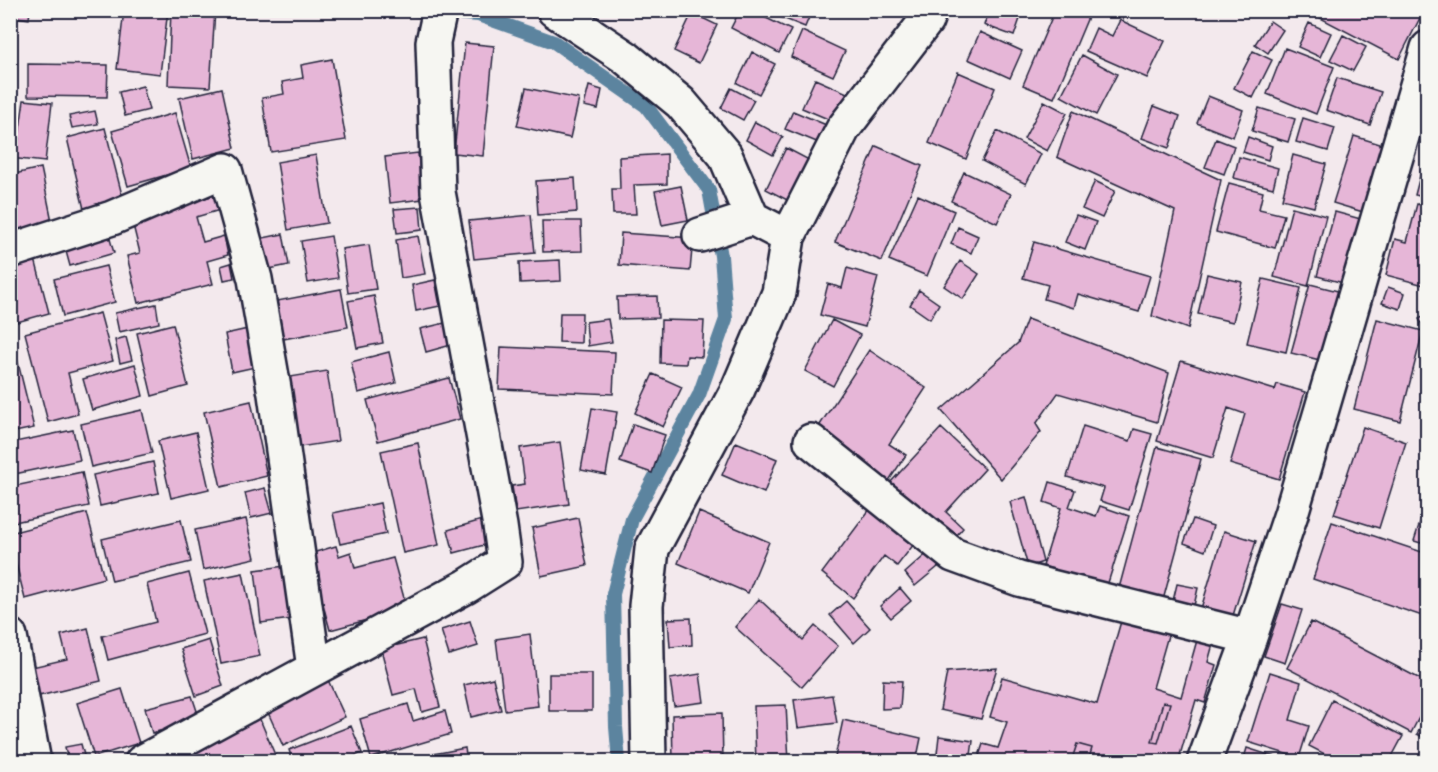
<svg xmlns="http://www.w3.org/2000/svg" width="1438" height="772" font-family="'Shantell Sans',sans-serif">
  <rect width="100%" height="100%" fill="#f3e9ed"/>
  <filter id="ink" filterUnits="userSpaceOnUse"><feTurbulence type="fractalNoise" baseFrequency=".0167" numOctaves="2"/><feDisplacementMap in="SourceGraphic" scale="12" xChannelSelector="R" yChannelSelector="G"/><feConvolveMatrix kernelMatrix="1 2 1 2 8 2 1 2 1" color-interpolation-filters="sRGB"/></filter>
  <g filter="url(#ink)">
    <g fill="none" stroke-linecap="round" stroke-linejoin="round">
      <!-- stream -->
      <path stroke="#5b849f" stroke-width="14" d="M414 10 478 15 554 42 646 106 709 190 721 256 726 319 699 395 632 519 613 594 616 727 619 762"/>
    </g>
    <!-- building -->
    <path fill="#e6b6d7" stroke="#22223b" stroke-width="1.5" fill-rule="evenodd" d="M10 10H30L29 19 10 16Z
      M124 10H168L160 74 117 69Z
      M171 10H215L210 87 168 85Z
      M740 10H764L762 16 791 30 779 53 731 28Z
      M777 10H812L805 27 775 15Z
      M989 10H1023L1014 36 984 25Z
      M1055 10H1091L1054 98 1023 85Z
      M1268 10H1283L1281 16Z
      M1310 10H1416L1422 14 1399 59 1309 12Z
      M692 13 717 25 699 63 674 51Z
      M1120 20 1165 41 1147 78 1086 51 1096 28 1112 36Z
      M1270 21 1283 30 1268 53 1255 44Z
      M1309 23 1331 33 1320 57 1298 47Z
      M802 31 845 51 833 76 791 57Z
      M980 32 1022 51 1010 78 968 59Z
      M1343 35 1366 47 1353 71 1330 60Z
      M465 43 494 46 483 156 454 153Z
      M1285 48 1334 67 1316 114 1267 94Z
      M1253 51 1272 60 1253 98 1234 88Z
      M752 52 775 64 759 94 737 83Z
      M1082 55 1117 74 1096 115 1061 96Z
      M332 59 346 140 271 152 262 98 284 94 282 82 303 78 301 65Z
      M28 64 108 65 107 97 28 96Z
      M958 72 995 88 966 159 929 143Z
      M1337 78 1381 92 1370 125 1326 110Z
      M815 79 847 93 835 122 802 108Z
      M143 86 149 110 125 116 119 92Z
      M589 86 602 90 598 109 584 106Z
      M222 88 235 148 193 159 179 98Z
      M526 88 579 99 570 138 517 126Z
      M731 88 754 100 743 120 721 108Z
      M1208 96 1243 110 1233 137 1197 123Z
      M24 100 52 103 45 162 10 158V143H18Z
      M1044 101 1067 113 1047 151 1024 139Z
      M1154 106 1180 116 1169 148 1142 138Z
      M1259 108 1295 119 1288 142 1252 131Z
      M95 111 98 124 72 128 69 116Z
      M793 111 831 127 824 145 785 129Z
      M1073 111 1221 180 1188 329 1152 316 1175 211 1057 157Z
      M175 113 191 168 128 186 112 131Z
      M1303 118 1335 128 1328 151 1296 142Z
      M755 122 783 137 773 155 746 140Z
      M105 128 123 199 84 209 67 138Z
      M997 131 1041 154 1026 184 982 161Z
      M1354 136 1383 145 1363 212 1333 203Z
      M1248 137 1272 146 1268 160 1243 152Z
      M1216 139 1234 146 1224 174 1205 167Z
      M1428 145V198L1415 195Z
      M876 146 922 166 882 261 835 242Z
      M786 148 811 161 791 202 766 189Z
      M418 153 423 199 390 203 385 157Z
      M667 154V184L634 185 636 214H613L612 189H620L619 157Z
      M316 155 327 223 288 230 277 162Z
      M1293 155 1326 164 1314 207 1282 199Z
      M1239 157 1278 168 1273 188 1234 178Z
      M41 168 53 226 10 235V200H14L10 175Z
      M964 172 1011 194 997 223 951 201Z
      M575 178 577 212 538 215 536 181Z
      M1095 181 1115 191 1102 218 1082 209Z
      M1229 183 1263 192 1259 209 1284 215 1275 248 1216 232Z
      M681 186 688 220 662 225 655 191Z
      M216 195 220 210 196 217 203 242 224 236 228 255 207 261 213 284 138 303 127 256 140 253 131 217Z
      M918 195 954 211 927 276 889 260Z
      M1417 204 1428 207V286L1386 275 1395 239 1407 242Z
      M420 207 422 230 397 233 394 209Z
      M1292 207 1326 216 1308 286 1274 277Z
      M1335 212 1368 221 1351 285 1317 276Z
      M531 215 535 253 474 259 469 221Z
      M1076 215 1096 222 1085 250 1065 242Z
      M542 221H581L582 251 543 252Z
      M958 227 978 236 971 253 951 244Z
      M108 232 114 253 70 266 64 244Z
      M621 233 693 238 690 271 619 265Z
      M283 234 289 265 269 269 263 238Z
      M331 236 338 278 308 283 301 241Z
      M418 236 425 274 401 278 396 240Z
      M1034 242 1150 276 1139 312 1078 294 1074 308 1044 299 1048 285 1023 278Z
      M369 245 376 289 348 293 342 249Z
      M35 259 49 313 10 324V266Z
      M560 260 561 281 520 283 519 262Z
      M960 261 979 274 963 299 944 286Z
      M231 263 234 278 224 280 221 266Z
      M106 266 115 302 63 316 54 279Z
      M847 268 878 277 865 327 820 315 828 284 842 288Z
      M1207 274 1242 282 1233 322 1198 314Z
      M1263 279 1301 288 1286 352 1247 343Z
      M435 280 440 306 416 311 412 285Z
      M1310 284 1342 292 1324 361 1291 353Z
      M1388 287 1405 293 1400 309 1382 303Z
      M341 289 348 327 283 339 277 301Z
      M919 290 939 304 930 319 910 305Z
      M374 296 383 343 357 348 348 301Z
      M657 296 658 318 618 319 617 297Z
      M156 304 159 323 119 332 115 313Z
      M100 313 113 361 68 373 78 414 48 422 25 333Z
      M560 313H582L581 343 559 342Z
      M1428 314V334L1419 319Z
      M608 319 612 342 588 346 586 322Z
      M1027 319 1169 373 1157 422 1058 393 1036 424 1041 432 1001 479 941 410 1018 343Z
      M1377 319 1423 331 1400 421 1354 409Z
      M661 320 704 321 702 357 687 356 686 364 660 363Z
      M832 320 860 335 833 386 805 371Z
      M445 323 451 345 426 352 420 329Z
      M173 324 188 386 152 396 137 333Z
      M248 329 255 367 232 372 225 334Z
      M10 330 34 428 10 433Z
      M126 337 132 360 120 363 115 340Z
      M501 347 615 352 613 394 499 389Z
      M869 350 926 388 889 444 906 455 888 482 814 434Z
      M389 352 396 383 358 393 351 362Z
      M1181 361 1275 390 1277 384 1305 392 1279 479 1230 464 1245 414 1228 408 1213 458 1157 441Z
      M135 364 143 396 92 410 83 379Z
      M327 371 338 441 300 447 290 377Z
      M653 374 682 387 663 427 635 413Z
      M449 378 460 419 378 441 367 400Z
      M251 401 267 476 221 487 204 412Z
      M592 408 617 412 606 475 581 470Z
      M142 410 152 453 91 467 81 424Z
      M633 424 665 435 652 473 620 462Z
      M1083 426 1130 441 1134 429 1152 434 1129 510 1100 501 1104 488 1067 477Z
      M1363 427 1406 442 1379 528 1334 514Z
      M941 428 985 469 946 512 963 528 951 542 889 484Z
      M73 430 80 460 10 475V443Z
      M196 432 209 489 171 498 158 441Z
      M560 442 569 504 516 512 512 486 525 484 520 448Z
      M736 442 777 459 764 493 722 475Z
      M418 443 439 545 403 553 381 451Z
      M1157 447 1201 459 1162 604 1118 592Z
      M153 462 159 493 100 506 93 475Z
      M82 472 89 506 10 523V487Z
      M1050 482 1075 490 1069 507 1096 516 1100 506 1129 516 1107 586 1043 566 1061 508 1044 502Z
      M265 488 272 513 251 518 245 493Z
      M1026 497 1043 562 1028 567 1010 502Z
      M1428 497V545L1414 541Z
      M380 503 386 534 340 544 333 513Z
      M873 505 918 539 897 566 884 556 853 598 822 573Z
      M699 512 769 542 748 593 678 563Z
      M87 513 104 578 25 599 10 540V533Z
      M578 518 587 566 541 576 532 528Z
      M246 519 255 558 203 570 195 530Z
      M1193 519 1213 526 1205 551 1184 543Z
      M181 520 191 562 112 581 102 539Z
      M482 520 488 544 454 553 448 530Z
      M1332 522 1428 554V618L1313 579Z
      M1224 531 1256 541 1231 622 1200 612Z
      M336 546 339 556 351 552 355 568 393 558 407 609 330 630 309 554Z
      M932 549 944 562 915 586 905 573Z
      M285 566 291 619 261 623 255 570Z
      M189 573 205 634 108 660 102 636 156 622 147 584Z
      M243 573 260 656 221 664 204 581Z
      M1177 584 1198 588 1193 610 1172 605Z
      M900 588 911 601 891 618 880 606Z
      M759 599 803 640 815 626 838 646 802 687 735 627Z
      M846 601 870 628 854 643 830 615Z
      M1282 604 1302 610 1285 663 1264 656Z
      M1124 611 1171 625 1153 688 1181 697 1199 633 1215 637 1208 662 1216 665 1205 703 1196 700 1178 762H1088L1092 748 1077 744 1071 762H977L983 744 998 748 1007 722 990 717 1002 677 1097 704ZM1163 702 1170 703 1158 743 1152 742Z
      M691 618 692 645 670 647 668 619Z
      M470 621 478 646 449 655 441 630Z
      M1311 622 1428 683V700L1411 733 1287 668Z
      M88 628 101 681 39 696 32 667 67 659 61 635Z
      M530 634 538 706 505 710 496 639Z
      M423 639 440 707 422 712 416 689 393 695 381 649Z
      M209 640 223 686 196 696 181 649Z
      M997 668 981 719 940 710 947 672Z
      M1270 672 1301 682 1290 720 1309 726 1299 758 1248 742Z
      M549 674H592V711H549Z
      M700 674 704 702 674 706 670 679Z
      M493 678 501 710 471 717 464 685Z
      M328 680 345 717 283 746 266 708Z
      M883 680 902 681 900 708 882 709Z
      M122 689 139 743 94 757 77 703Z
      M832 695 837 723 798 728 794 700Z
      M192 696 200 720 152 733 145 708Z
      M1332 700 1403 736 1389 762H1340L1309 746Z
      M1163 702 1170 703 1158 743 1152 742Z
      M408 704 413 721 445 711 451 734 371 758 360 719Z
      M786 705 789 762H756L754 706Z
      M722 713 723 762H673L672 715Z
      M1427 716H1428V740L1417 734Z
      M259 717 278 762H195L189 748Z
      M843 720 921 738 916 762H834Z
      M351 726 362 753 341 762H293L289 750Z
      M939 736 973 741 970 762H936Z
      M81 744 85 759 68 762 65 747Z
      M1077 744 1092 748 1088 762H1071Z
      M465 748 467 762H393Z
      M1247 748 1278 758 1277 762H1243Z"/>
    <g fill="none" stroke-linecap="round" stroke-linejoin="round">
      <defs>
        <path id="street" d="M554 10 625 57 681 103 725 155 752 218 788 237
          M700 235 752 218
          M10 251 112 218 225 170 255 279 275 394 314 668
          M811 441 953 555 1019 579 1250 637
          M10 636 34 762
          M142 762 467 586 505 562 500 526 438 192 433 42 440 10
          M649 762 646 606 652 549 738 389 779 293 788 237 843 129 926 21 930 10
          M1204 762 1250 637 1291 514 1428 48"/>
      </defs>
      <!-- street casing -->
      <use href="#street" stroke="#22223b" stroke-width="38"/>
      <!-- street -->
      <use href="#street" stroke="#f6f6f2" stroke-width="33"/>
    </g>
  </g>
  <!-- margin -->
  <rect width="1438" height="772" fill="none" stroke="#f6f6f2" stroke-width="36"/>
  <rect x="18" y="18" width="1402" height="736" fill="none" stroke="#22223b" stroke-width="2" filter="url(#ink)"/>
</svg>
